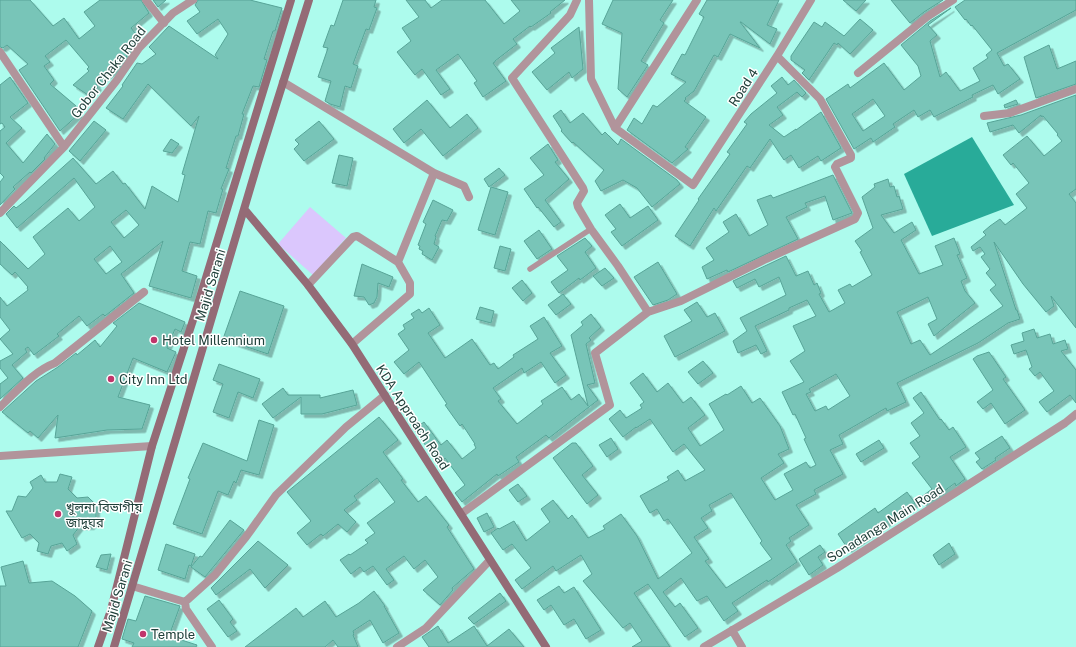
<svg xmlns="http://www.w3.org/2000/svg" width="1076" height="647" font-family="'Public Sans','Noto Sans Bengali',sans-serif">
  <defs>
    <filter id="shadow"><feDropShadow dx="3.5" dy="3.5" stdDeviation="0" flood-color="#0004"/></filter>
  </defs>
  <rect width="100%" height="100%" fill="#adfbed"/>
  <!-- green -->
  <path fill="#dbc7fd" d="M310 207 346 238 313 275 278 244Z"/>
  <!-- water -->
  <path fill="#28ab99" d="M972 137 1014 205 932 236 904 174Z"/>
  <!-- building -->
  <path fill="#78c5b8" stroke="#57a497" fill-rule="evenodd" filter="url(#shadow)" d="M0 0H30L53 26 64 18 79 39 95 26 84 12 100 0H141L149 13 131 28 140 39 124 52 128 54 122 64 96 84 98 87 88 95 73 85 89 71 87 69 89 67 66 40 45 56 50 62 44 66 54 80 50 84 76 106 74 107 79 114 60 131 19 70 28 64 7 45 3 48 0 47Z
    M153 0H166L158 7Z
    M198 0H250L282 8 275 31H273L264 59 267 60 259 87 253 86 242 114H244L238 136H236L226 168 229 169 221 189H223L216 213 208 211 200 244 190 242 182 271 197 276 191 298 149 286 163 241 121 274 134 293 105 316 103 314 87 326 79 316 57 334 59 336 34 355 28 347 25 349 27 352 12 365 23 378 0 399V384L8 378 0 368V361L13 354 0 339 10 330 0 317V297L7 306 28 290 27 288 28 287 15 272 12 275 0 264V241L28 269 45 254 33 237 68 208 79 221 95 207 74 178 17 228 6 214 14 206 16 208 25 201 73 158 96 184 113 171 123 184 125 183 145 209 152 186 178 202 185 175 182 174 199 116 191 126 148 84 123 119 106 108 123 86 122 85 137 63 142 64 156 54 149 47 169 26 218 59 215 55 228 34 218 19 197 34 187 21 200 12 195 5ZM126 210 139 225 124 238 111 222ZM110 246 122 262 106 274 94 259Z
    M343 0H376L374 7 377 8 369 30 366 29 353 64 358 66 351 88 345 86 340 107 330 104 325 101 331 81 318 77 328 48 323 47 331 25 334 26Z
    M406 0H425L431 8 442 0H485L504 24 520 11 511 0H565L550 12 551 13 531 27 530 26 513 39 517 44 495 61V62L493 63 506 81 483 97 474 83 477 81 458 54 436 70 450 89 441 95 422 69 415 75 397 52 411 41 402 28 419 17Z
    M613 0H673L660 20 664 23 641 61 648 65 627 97 618 89 622 33 602 24Z
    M707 0H779L767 25 777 29 770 44 741 22H740L760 48 730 34 718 57 714 55 694 91 685 98 686 99 684 101 706 117 685 147 688 149 672 163 627 130 634 118 642 124 653 105 657 107 686 82 671 74 682 54 685 55 704 17 699 14Z
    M843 0H866L856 11Z
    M891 0H943L924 12 910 23Z
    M965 0H1076V10L997 53 1004 66 1008 64 1020 79 998 94 993 85 972 95 973 97 934 117 930 110 918 117 914 110 893 124 895 127 873 142 871 138 854 149 826 99 848 84 850 88 884 63 904 90 921 76 918 66 901 45 930 21 951 8 928 25 937 35 930 41 940 77 946 72 960 91 980 81 973 68 988 58 986 55 992 50 972 25 971 26 966 19 965 20 955 7ZM873 99 885 116 863 131 852 114Z
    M860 19 873 30 850 54 838 43 837 45 834 43 809 80 802 73 805 70 791 60V56L814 22 822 27 825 22 844 36Z
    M579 27 583 69 572 78 569 72 547 90 532 72 555 53 551 48Z
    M1049 45 1057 69 1076 61V84L1036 98 1024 57Z
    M10 77 28 103 10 117 22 128 6 143 23 163 47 134 55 144 44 158 45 159 31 173 30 172 13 187 15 189 0 205V182L4 177 0 173V131L5 127 2 123 0 124V85Z
    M782 77 788 85 794 80 806 93 802 97 797 92 777 107 783 115 769 125 784 137 796 129V130L821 112 841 148 821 161 818 156 799 168 791 155 784 160 770 139 750 168 747 166 716 211 714 208 690 246 675 236 699 200 698 199 730 154 727 152 747 124 744 122 751 114 777 93 771 86Z
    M1076 95V189L1069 194 1076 203V328L1051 296 1054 306 1046 312 1023 284 994 242 1016 310H1017L1020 319 1008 323 978 343 897 383 906 402 887 411 886 408 839 435 843 444 830 450 843 474 814 490 816 494 796 505 809 525 789 538 791 541 786 545 797 562 768 582 767 580 732 603 738 611 724 621 707 596 697 601 681 578 663 592 675 607 680 603 698 628 685 637 648 584 634 593 670 647H632L642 641 630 623 623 628 583 581 592 574 581 555 556 571 553 566 522 589 515 580 531 568 512 544 503 550 491 533 498 528 499 529 514 521 526 541 550 522 541 509 553 500 568 519 572 515 588 538 605 529 603 526 621 514 637 536 658 579 692 553 668 519 664 521 657 509 650 513 640 496 669 480 667 477 678 470 685 481 705 470 684 444 673 452 650 419 636 428V427L623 437 609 419 620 410 626 418 642 408 640 405 644 402 630 383 643 373 657 392 668 383 683 403 691 397 705 415 688 428 700 446 724 430 709 404 726 394 727 395 741 386 752 403 760 398 780 426 789 449 778 454 784 463 761 478 775 500 793 490 784 474 806 462 810 468 816 465 804 439 806 438 795 414 793 415 782 392 804 382 790 361 805 351 793 326 816 316 807 300 789 308V310L755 326 767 351 761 354 756 345 738 353 733 341 747 331 740 318 786 295 779 277 759 287 755 279 737 288 733 281 786 256 796 276 808 271 814 285 817 283 821 293 819 294 829 312 845 303 838 290 850 284 852 287 872 275 860 252 862 251 855 241 873 228 862 197 875 187 874 184 888 179 890 187 894 186 897 197 899 196 903 209 881 215 894 233 912 222 916 230 901 240 919 274 943 265 935 246 954 238 960 254 957 255 967 278 961 281 965 291 975 303 934 336 928 324 937 319 928 297 897 312 911 344 920 340 930 355 1003 306 990 290 996 285 986 273 990 269 981 257 985 254 980 247 973 251 971 247 986 235 983 232 990 226 1000 219 1005 225 1027 208 1016 194 1029 183 1013 163 1011 165 1003 155 1027 136 1044 156 1062 141 1057 135 1058 134 1043 116 1041 117V115L1019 133 1013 125 990 132 987 123 1021 115ZM836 374 850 396 828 410 826 406 815 411 806 394 811 392 809 389ZM731 493 762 541 760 543 772 559 726 588 705 561 709 559 694 537 708 528 701 518 712 511 709 505Z
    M427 100 450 128 467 114 478 128 443 156 421 129 404 143 393 129Z
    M1016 100 1018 104 1005 108 1004 105Z
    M561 110 570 123 583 113 602 135 605 132 618 145 621 139 677 180 680 184 652 207 637 188 623 180 601 191 595 181 604 170 573 142 572 143 561 131 562 130 553 116Z
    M94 121 106 130 80 161 69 151Z
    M319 121 334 139 304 161 294 149 299 144 295 140Z
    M171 139 179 144 172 153 163 151Z
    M548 144 558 160 555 162 569 179 545 200 561 222 554 227 538 207 537 208 524 189 544 175 530 158Z
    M339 155 353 158 347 186 332 183Z
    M499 168 505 175 489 187 484 179Z
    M833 175 852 213 833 220 825 196 805 203 807 207 786 217 798 239 728 272 727 270 707 279 702 267 714 260 706 248 729 232 723 222 736 214 749 236 768 225 757 200 771 195 773 198Z
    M491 187 508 192 495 235 478 230Z
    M433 200 453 210 447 221 442 220 435 236 436 237 434 244 439 247 432 260 422 254 423 251 419 249 420 246 418 245 426 224 423 222Z
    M620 204 630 218 648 206 658 220 622 246 611 232 616 229 605 215Z
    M539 230 552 249 537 259 524 241Z
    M585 238 592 246 585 252 596 268 580 280 579 278 559 293 551 282 568 270 557 256Z
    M500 246 511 249 505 271 494 268Z
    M658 262 677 294 668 300 653 305 634 277Z
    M362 264 393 277 389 287 378 283 377 297 374 303 369 305 364 297 354 296Z
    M605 268 614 278 602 286 593 276Z
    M522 280 532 293 523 301 512 288Z
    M240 291 284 306 268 354 223 339Z
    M563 294 571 304 556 315 548 305Z
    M697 302 707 317 715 313 725 331 675 357 664 336 692 321 684 310Z
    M139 303 185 322 181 332 175 329 167 348 176 352 167 372 133 358 118 397 150 405 142 429 107 430 55 438 58 415 38 438 30 431 28 433 2 412 36 381 58 367 76 353 77 355 95 340 100 347 117 326 113 323Z
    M480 307 494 311 491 323 476 319Z
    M429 308 440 325 428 333 445 358 472 339 490 365 494 363 498 369 514 357 513 355 538 339 530 326 544 317 562 346 550 353 566 375 555 383 541 362 524 373 522 368 493 388 501 399 498 401 517 424 543 404 541 401 562 387 571 400 579 394 588 406 571 335 583 325 581 322 591 314 601 327 589 338 591 340 586 344 595 383 587 385 598 400 549 438 546 435 516 457 519 462 498 476 497 474 462 502 455 493 465 485 445 458 441 461 428 445 426 446 414 429 424 422 441 445 447 440 462 459 476 448 474 444H475L462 424 460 426 445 405 447 404 419 362 404 374 394 362 409 350 398 334 405 329 403 325 414 318 411 314 419 309 422 313Z
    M1034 329 1037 338 1050 334 1053 344 1065 340 1068 349 1061 351 1076 370V403L1070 395 1047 412 1039 402 1054 391 1040 372 1035 376 1029 369 1032 367 1026 350 1014 354 1011 345 1024 341 1022 333Z
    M989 352 1006 377 1003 379 1025 410 1005 424 991 403 983 409 977 402 993 390 973 359 977 356Z
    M703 361 713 373 698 384 688 372Z
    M219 364 260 379 253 398 238 392 229 418 213 412 223 384 213 380Z
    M283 388 288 395H320V398L353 390 357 405 322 414H301V397L273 418 262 404Z
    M921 392 940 420 941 419 949 430 953 427 966 447 950 457 965 479 956 486 955 483 925 505 920 498 932 489 912 463 920 457 910 443 920 436 911 423 924 413 913 398Z
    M379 417 398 440 383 452 403 479 401 480 418 502 426 496 449 525 447 527 474 569 452 588 453 590 440 605 423 590 438 577 425 560 414 569 404 556 386 569 394 580 387 585 373 566 364 572 360 567 351 574 340 560 349 554 350 555 368 543 365 540 375 533 367 523 395 502 377 478 354 496 357 500 344 510 356 522 347 532 338 524 323 536 321 534 307 545 297 533 311 521 287 492Z
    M259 420 274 425 259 475 241 470 236 483 234 481 228 495 218 491 202 534 173 524 190 479 188 478 203 443 247 461Z
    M1002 436 1010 448 995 458 996 460 982 469 976 462 980 459 975 453Z
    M611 438 618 449 607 457 599 445Z
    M879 440 884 448 861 462 856 454Z
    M572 443H576L593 466 582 475 598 495 587 504 553 458Z
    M60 474 72 477 68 489 77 498 88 497 96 505V517L91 526H80L73 535 77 544 67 551 62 543 51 546 48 554 37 551 39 543 30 534 22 538 6 511H12L18 496 26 497 33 488 30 482 41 475 45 482H57Z
    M518 484 527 496 518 502 509 490Z
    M907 492 915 503 848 549 838 534 875 508 878 513Z
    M487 513 494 527 484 532 477 518Z
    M230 520 244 530 205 577 191 567 200 556 202 557Z
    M258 541 288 565 265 588 250 569 216 595 211 588Z
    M949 543 955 554 939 565 933 555Z
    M166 544 195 554 191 566 189 565 185 579 158 570Z
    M820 545 825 552 818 557 823 565 809 575 799 559Z
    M111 554 107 570 96 567 101 555Z
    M23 561 29 583 52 581 75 596 92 611 78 647H0V586H6L1 567Z
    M559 586 564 593 574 587 601 630 586 639 574 619 564 625 551 605 544 610 537 600Z
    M374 591 385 606H384L399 633 383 643 370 620 353 631 354 634 353 635 358 647H338L333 640 325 647H245L296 608 303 617 325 601 336 617 359 603Z
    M500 593 506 601 474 624 468 618Z
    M145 596 180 606 169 636 197 645 196 647H132L134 643 122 639 128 619 136 621Z
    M219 600 233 619 230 622 237 631 228 637 207 609Z
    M438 626 448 643 474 626 487 646 509 629 524 647H429L422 637Z"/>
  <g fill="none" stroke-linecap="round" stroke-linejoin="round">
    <!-- lane -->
    <path stroke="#b1949b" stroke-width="5.5" d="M530 269 591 229"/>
    <!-- street -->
    <path stroke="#b1949b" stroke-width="8" d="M146 0 164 23
      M577 0 570 15 512 78 583 188 584 191 577 203 578 207 591 229 618 266 648 312
      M589 0 591 79 615 128 693 185 777 56 811 0
      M0 52 64 147
      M858 73 927 17 953 0
      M283 82 434 173 398 262 357 236 353 237 308 285
      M984 116 1010 113 1076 89
      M615 128 697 0
      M434 173 464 186 469 197
      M0 213 64 147 117 80 139 48 173 13 193 0
      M352 344 410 294V283L398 262
      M0 407C17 391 34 371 55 363L144 292
      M0 456 152 446
      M461 514 610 405 595 353 648 312 681 301 766 259 855 219 858 213 835 167 837 164 851 158V155L820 99 777 56
      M132 586 185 602 215 575 246 537 276 495 346 427 385 395
      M185 602 186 609 212 647
      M732 630 742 647
      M397 647 426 628 490 560
      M704 647 837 568 1065 423 1076 414"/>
    <!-- secondary -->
    <path stroke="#946b76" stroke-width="8" d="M245 210 308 285 352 344 546 647
      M98 647 111 610 152 446 194 317 291 0
      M114 647 258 162 309 0"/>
  </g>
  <!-- markers -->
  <g fill="#c0356b" stroke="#fff" stroke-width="1.5">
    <circle cx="154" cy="340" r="4"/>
    <circle cx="111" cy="379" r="4"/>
    <circle cx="58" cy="514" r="4"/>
    <circle cx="143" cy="634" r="4"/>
  </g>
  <g text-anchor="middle" stroke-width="3" stroke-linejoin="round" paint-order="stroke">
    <!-- street labels -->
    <g font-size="13" fill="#1f403a" stroke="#fff">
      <text transform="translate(108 72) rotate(-52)" y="5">Gobor Chaka Road</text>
      <text transform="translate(743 87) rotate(-57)" y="5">Road 4</text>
      <text transform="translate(210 285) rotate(-73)" y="5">Majid Sarani</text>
      <text transform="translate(413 417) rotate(57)" y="5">KDA Approach Road</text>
      <text transform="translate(885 523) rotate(-32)" y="5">Sonadanga Main Road</text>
      <text transform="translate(117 596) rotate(-73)" y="5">Majid Sarani</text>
    </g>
    <!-- poi labels -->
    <g font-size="13" fill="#1f403a" stroke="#fff" text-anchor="start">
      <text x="162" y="345">Hotel Millennium</text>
      <text x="119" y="384">City Inn Ltd</text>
      <text x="66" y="512">খুলনা বিভাগীয়<tspan x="66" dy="15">জাদুঘর</tspan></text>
      <text x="151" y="639">Temple</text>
    </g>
  </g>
</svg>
